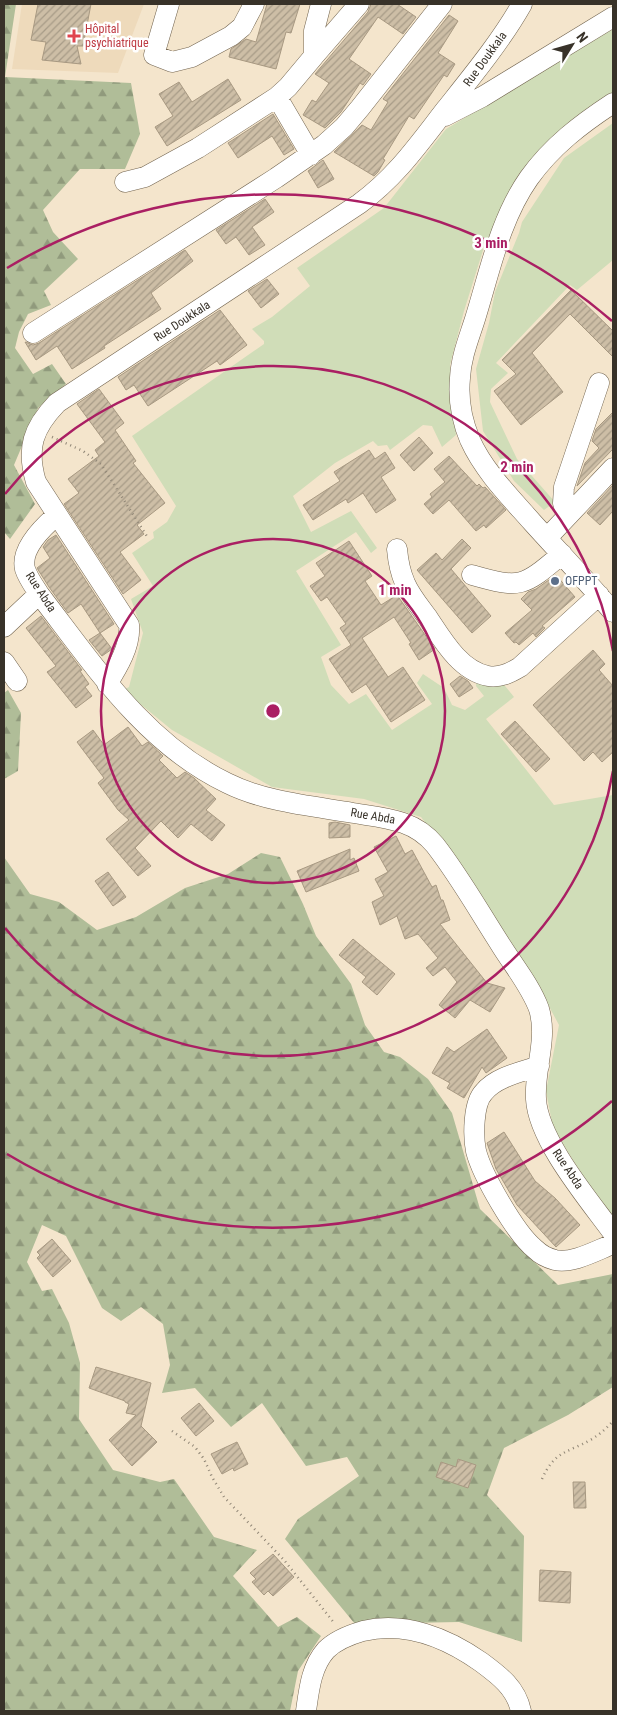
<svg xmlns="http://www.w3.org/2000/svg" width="617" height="1715" font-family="'Roboto Condensed',sans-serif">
  <defs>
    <pattern id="forest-firs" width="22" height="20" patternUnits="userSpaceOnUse" patternTransform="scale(1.25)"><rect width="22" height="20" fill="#b0bd98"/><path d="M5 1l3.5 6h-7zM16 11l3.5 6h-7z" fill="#909a7c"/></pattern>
    <pattern id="building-hatch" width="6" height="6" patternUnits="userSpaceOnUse" patternTransform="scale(1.25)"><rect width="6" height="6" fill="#cdbea6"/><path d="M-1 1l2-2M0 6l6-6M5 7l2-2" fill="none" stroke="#a79b87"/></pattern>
  </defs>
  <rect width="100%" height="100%" fill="#f4e5cc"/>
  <!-- built -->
  <path fill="#eedabb" d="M22 4H144L118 73 12 69Z"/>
  <!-- grass -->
  <path fill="#d0ddb8" d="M613 29V96L540 149 519 174 484 247 464 311 450 365 456 435 442 447 432 426 423 425 390 450 387 445 378 446 373 441 335 463 293 496 311 532 351 511 377 548 371 553 356 532 296 571 341 645 321 657 331 685 349 704 366 694 392 730 432 704 417 683 423 674 444 688 452 705 465 710 484 696 476 686 477 681H501L514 697 486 719 554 805 613 795V1222L606 1213 553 1128 546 1091 559 1025 545 999 467 878 421 817 364 799 272 787 172 730 123 690 129 687 143 633 131 599 153 586 132 553 154 538 153 532 167 522 176 506 132 436 264 344V341L252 329 272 317 310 286 297 268 384 208 446 129Z
    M613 123V260L577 290 570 285 496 363 508 373 491 389 490 402 517 459 555 502 544 510 514 481 483 431 476 369 489 323 495 292 519 233 522 222 564 158Z"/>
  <!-- forest -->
  <path fill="url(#forest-firs)" d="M4 4H16L5 77 131 83 140 134 125 169H80L43 210 53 232 78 259 44 291 51 305 28 314 19 332 15 348 33 374 52 364 66 384 38 408 14 465 35 504 10 539 4 532Z
    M8 690 21 713 18 771 4 779V693Z
    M261 853 280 857 303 904 316 936 351 984 365 1025 384 1052 400 1057 428 1079 452 1113 480 1209 558 1285 613 1274V1387L568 1415 504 1448 487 1495 524 1536 522 1642 459 1622 355 1624 285 1539 298 1519 359 1476 347 1457 306 1466 262 1403 231 1427 195 1388 162 1393 170 1365 163 1324 141 1307 121 1321 102 1308 66 1236 42 1225 27 1262 42 1291 52 1289 69 1323 80 1363 79 1419 113 1470 160 1482 174 1479 214 1537 257 1550 233 1576 278 1627 297 1617 321 1636 298 1671 290 1711H4V857L30 894 59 902 97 930 136 917 185 888 228 874Z"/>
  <!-- building -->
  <path fill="url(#building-hatch)" stroke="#a89982" d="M38 4H91L83 46H77L81 64 42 60 46 42 31 40Z
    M267 4H300L291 33 286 32 276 69 229 57 231 49 246 39 256 42Z
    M371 4H397L416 17 403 34 378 17 349 59 371 74 363 85 360 83 341 112 325 128 303 115 312 100 316 102 329 83 315 74 368 12Z
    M449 15 458 21 438 53 455 64 447 77 444 75 414 119 409 116 383 159 385 160 378 172 374 176 334 152 362 125 371 130 388 102 383 99Z
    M228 79 241 100 167 146 155 127 173 116 159 94 179 82 192 102Z
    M273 114 294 149 284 155 272 136 238 158 228 143Z
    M323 160 334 179 318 188 308 171Z
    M265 199 274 212 252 227 265 245 249 255 236 237 226 244 216 230Z
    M185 250 193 261 151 293 161 309 104 346 105 348 72 369 57 346 36 360 25 342 33 345 39 343Z
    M267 279 279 294 261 308 248 291Z
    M571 290 613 331V357L570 314 532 353 563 392 521 425 494 391 516 374 502 360Z
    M220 310 247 345 220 365 217 361 148 406 134 385 126 390 118 377Z
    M99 389 124 423 115 430 136 461 133 463 165 503 137 525 144 534 120 552 141 580 123 594 64 504 79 493 68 479 99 456 95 450 105 442 77 404Z
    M613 412V449L577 486 585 463 599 448 592 441 596 429Z
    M419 437 433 453 414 471 400 455Z
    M369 450 375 459 385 452 395 468 381 477 396 500 376 513 363 493 348 503 346 499 313 520 303 505 340 481 334 472Z
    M449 456 477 486 479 484 483 488 485 487 506 510 486 528 484 525 476 531 449 500 433 514 424 504 432 497 430 494 445 482 434 469Z
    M613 485V511L600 525 587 513Z
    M56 535 114 624 100 633 81 604 68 613 49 587 37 568 50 558 43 547 48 540Z
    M462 539 471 548 451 569 491 616 472 633 417 570 436 553 442 560Z
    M349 541 372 576 365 581 381 605 397 595 435 649 419 660 409 644 411 643 394 617 362 638 388 677 403 667 425 700 391 722 366 684 352 693 329 659 351 645 340 628 346 624 327 597 321 601 310 586 325 576 316 563Z
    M556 575 575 597 542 626 545 628 536 637 533 633 519 645 516 642 514 643 505 633 532 610 521 599 528 592 536 589Z
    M41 616 82 670 80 671 89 684 85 687 92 696 76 708 47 672 56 666 26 628Z
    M100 633 112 649 102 656 89 640Z
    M593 650 605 664 599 670 613 686V752L602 762 593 752 584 761 533 705Z
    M460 676 468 681 473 688 459 697 450 684Z
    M515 721 550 759 536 772 501 734Z
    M128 727 142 746 148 742 163 756 159 760 177 778 185 772 194 778 216 799 206 810 225 825 212 841 191 824 178 838 161 821 135 848 151 866 138 876 106 839 129 820 118 810 98 783 104 778 77 742 93 730 104 745Z
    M335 822 350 825V837L329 838V823Z
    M396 836 405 854 412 850 432 887 436 885 441 900H443L450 920 440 924 487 983 505 988 490 1012 470 1000 455 1018 439 1005 457 982 445 967 433 976 426 968 438 958 418 934 405 939 397 916 380 925 372 902 384 896 375 879 388 872 374 847Z
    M350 849V860L354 858 359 871 306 892 297 871Z
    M108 872 126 897 113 906 95 881Z
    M353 939 395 974 377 995 362 982 366 977 339 955Z
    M487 1029 507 1058 486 1073 482 1067 464 1098 447 1088 450 1083 432 1073 447 1047 454 1052Z
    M504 1132 535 1181 555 1198 580 1225 556 1247 517 1205 496 1169 487 1143Z
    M52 1239 71 1261 53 1277 37 1258 40 1255 37 1252Z
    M96 1367 151 1383 141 1426 157 1442 132 1466 109 1440 136 1415 126 1413 129 1404 125 1402V1401L89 1388Z
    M199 1403 214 1421 196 1436 181 1418Z
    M237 1442 248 1464 234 1471 233 1468 222 1474 211 1454Z
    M458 1459 476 1465 468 1488 436 1477 441 1462 456 1467Z
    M573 1482H585L586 1508H574Z
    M273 1554 294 1577 273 1596 268 1591 264 1595 252 1582 256 1579 250 1573Z
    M540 1570 571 1572 570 1603 539 1601Z"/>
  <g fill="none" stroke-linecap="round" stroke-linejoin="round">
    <defs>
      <path id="minor" d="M169 4 154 55 172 62 192 57 231 36 242 27 254 4
        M314 56 359 4
        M277 97 311 155
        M613 103C581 124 552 146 529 178 500 219 490 271 475 319 469 338 461 357 460 378 458 399 462 421 470 440 484 471 510 497 532 522 559 552 587 581 613 612
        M445 116 482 97 613 17
        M125 182 145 177 198 148 277 97 288 87 314 56V31L321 4
        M33 333 276 178 324 145 344 127 360 108 442 4
        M57 515C43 527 20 549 25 569 28 578 34 586 39 594 94 665 144 743 227 783 265 802 312 806 353 813 384 818 414 819 435 845 460 877 480 913 502 947 514 966 531 987 539 1009 548 1039 534 1069 536 1099 538 1140 589 1200 613 1233
        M567 517 563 503 564 487 599 383
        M547 538 613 468
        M397 549C398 560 400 572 405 583 410 595 420 607 428 618 442 639 460 671 488 676 500 678 510 673 520 667L599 595
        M472 575C521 589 523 587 562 554
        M4 627 39 594
        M4 662 17 681
        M107 684C118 667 131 645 129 625L36 482C26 448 33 428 57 403L359 204C396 177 418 145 446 109 473 75 501 41 522 4
        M539 1066C521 1072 496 1077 484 1092 473 1103 473 1136 476 1151 482 1175 516 1234 535 1249 540 1254 547 1258 555 1260 573 1264 597 1250 613 1244
        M306 1711C309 1690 311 1667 326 1650 336 1640 349 1635 363 1631 405 1621 447 1638 481 1662 500 1676 516 1688 521 1711"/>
    </defs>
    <!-- minor casing -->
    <use href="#minor" stroke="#72644f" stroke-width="21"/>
    <!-- path -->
    <path stroke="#908676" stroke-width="2.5" stroke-dasharray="1 4" stroke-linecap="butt" d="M52 437 83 451 101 464 148 538
      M172 1431 195 1447 204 1459 212 1477 224 1497 284 1560 335 1624
      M542 1479C555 1450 568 1453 592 1439 600 1434 607 1428 613 1421"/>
    <!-- minor -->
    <use href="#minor" stroke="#fff" stroke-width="20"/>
  </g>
  <!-- distance rings -->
  <g fill="none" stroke="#aa1f63" stroke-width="2.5">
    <circle cx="273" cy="711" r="172"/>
    <path d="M613 771A345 345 0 0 1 5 928M5 494A345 345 0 0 1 613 651"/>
    <path d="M612 1101A517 517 0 0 1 7 1154M7 268A517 517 0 0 1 612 321"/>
  </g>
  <!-- markers -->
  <path fill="#e0444e" stroke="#fff" stroke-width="2" d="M71.5 28.5h5v5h5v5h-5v5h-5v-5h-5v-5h5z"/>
  <circle fill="#5c6f8a" stroke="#fff" stroke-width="2" cx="555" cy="581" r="5"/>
  <g text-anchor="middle" stroke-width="5" stroke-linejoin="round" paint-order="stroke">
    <!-- health labels -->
    <g font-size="12" fill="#be3a42" stroke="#fff" text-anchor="start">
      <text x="85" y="33">Hôpital<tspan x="85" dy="14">psychiatrique</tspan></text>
    </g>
    <!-- street labels -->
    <g font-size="12" fill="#383229" stroke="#fff">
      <text transform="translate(485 59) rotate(-54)" y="4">Rue Doukkala</text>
      <text transform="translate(182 321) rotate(-33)" y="4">Rue Doukkala</text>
      <text transform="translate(41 592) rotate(57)" y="4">Rue Abda</text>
      <text transform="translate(373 816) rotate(10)" y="4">Rue Abda</text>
      <text transform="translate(568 1169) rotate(56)" y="4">Rue Abda</text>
    </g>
    <!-- service labels -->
    <g font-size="12" fill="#4e5e75" stroke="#fff" text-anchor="start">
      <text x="565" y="585">OFPPT</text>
    </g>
  </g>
  <circle cx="273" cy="711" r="8" fill="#aa1f63" stroke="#fff" stroke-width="2.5"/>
  <g font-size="15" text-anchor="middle" font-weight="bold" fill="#aa1f63" stroke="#fff" stroke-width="5" stroke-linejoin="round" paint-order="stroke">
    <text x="491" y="248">3 min</text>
    <text x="517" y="472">2 min</text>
    <text x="395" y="595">1 min</text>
  </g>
  <!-- border -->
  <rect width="617" height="1715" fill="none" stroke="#383229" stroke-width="10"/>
  <!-- north arrow -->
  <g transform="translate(572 45) rotate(53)" stroke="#ffffff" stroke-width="4" paint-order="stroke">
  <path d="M0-4L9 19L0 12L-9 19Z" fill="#383229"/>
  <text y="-8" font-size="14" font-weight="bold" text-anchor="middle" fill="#383229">N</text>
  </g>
</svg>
